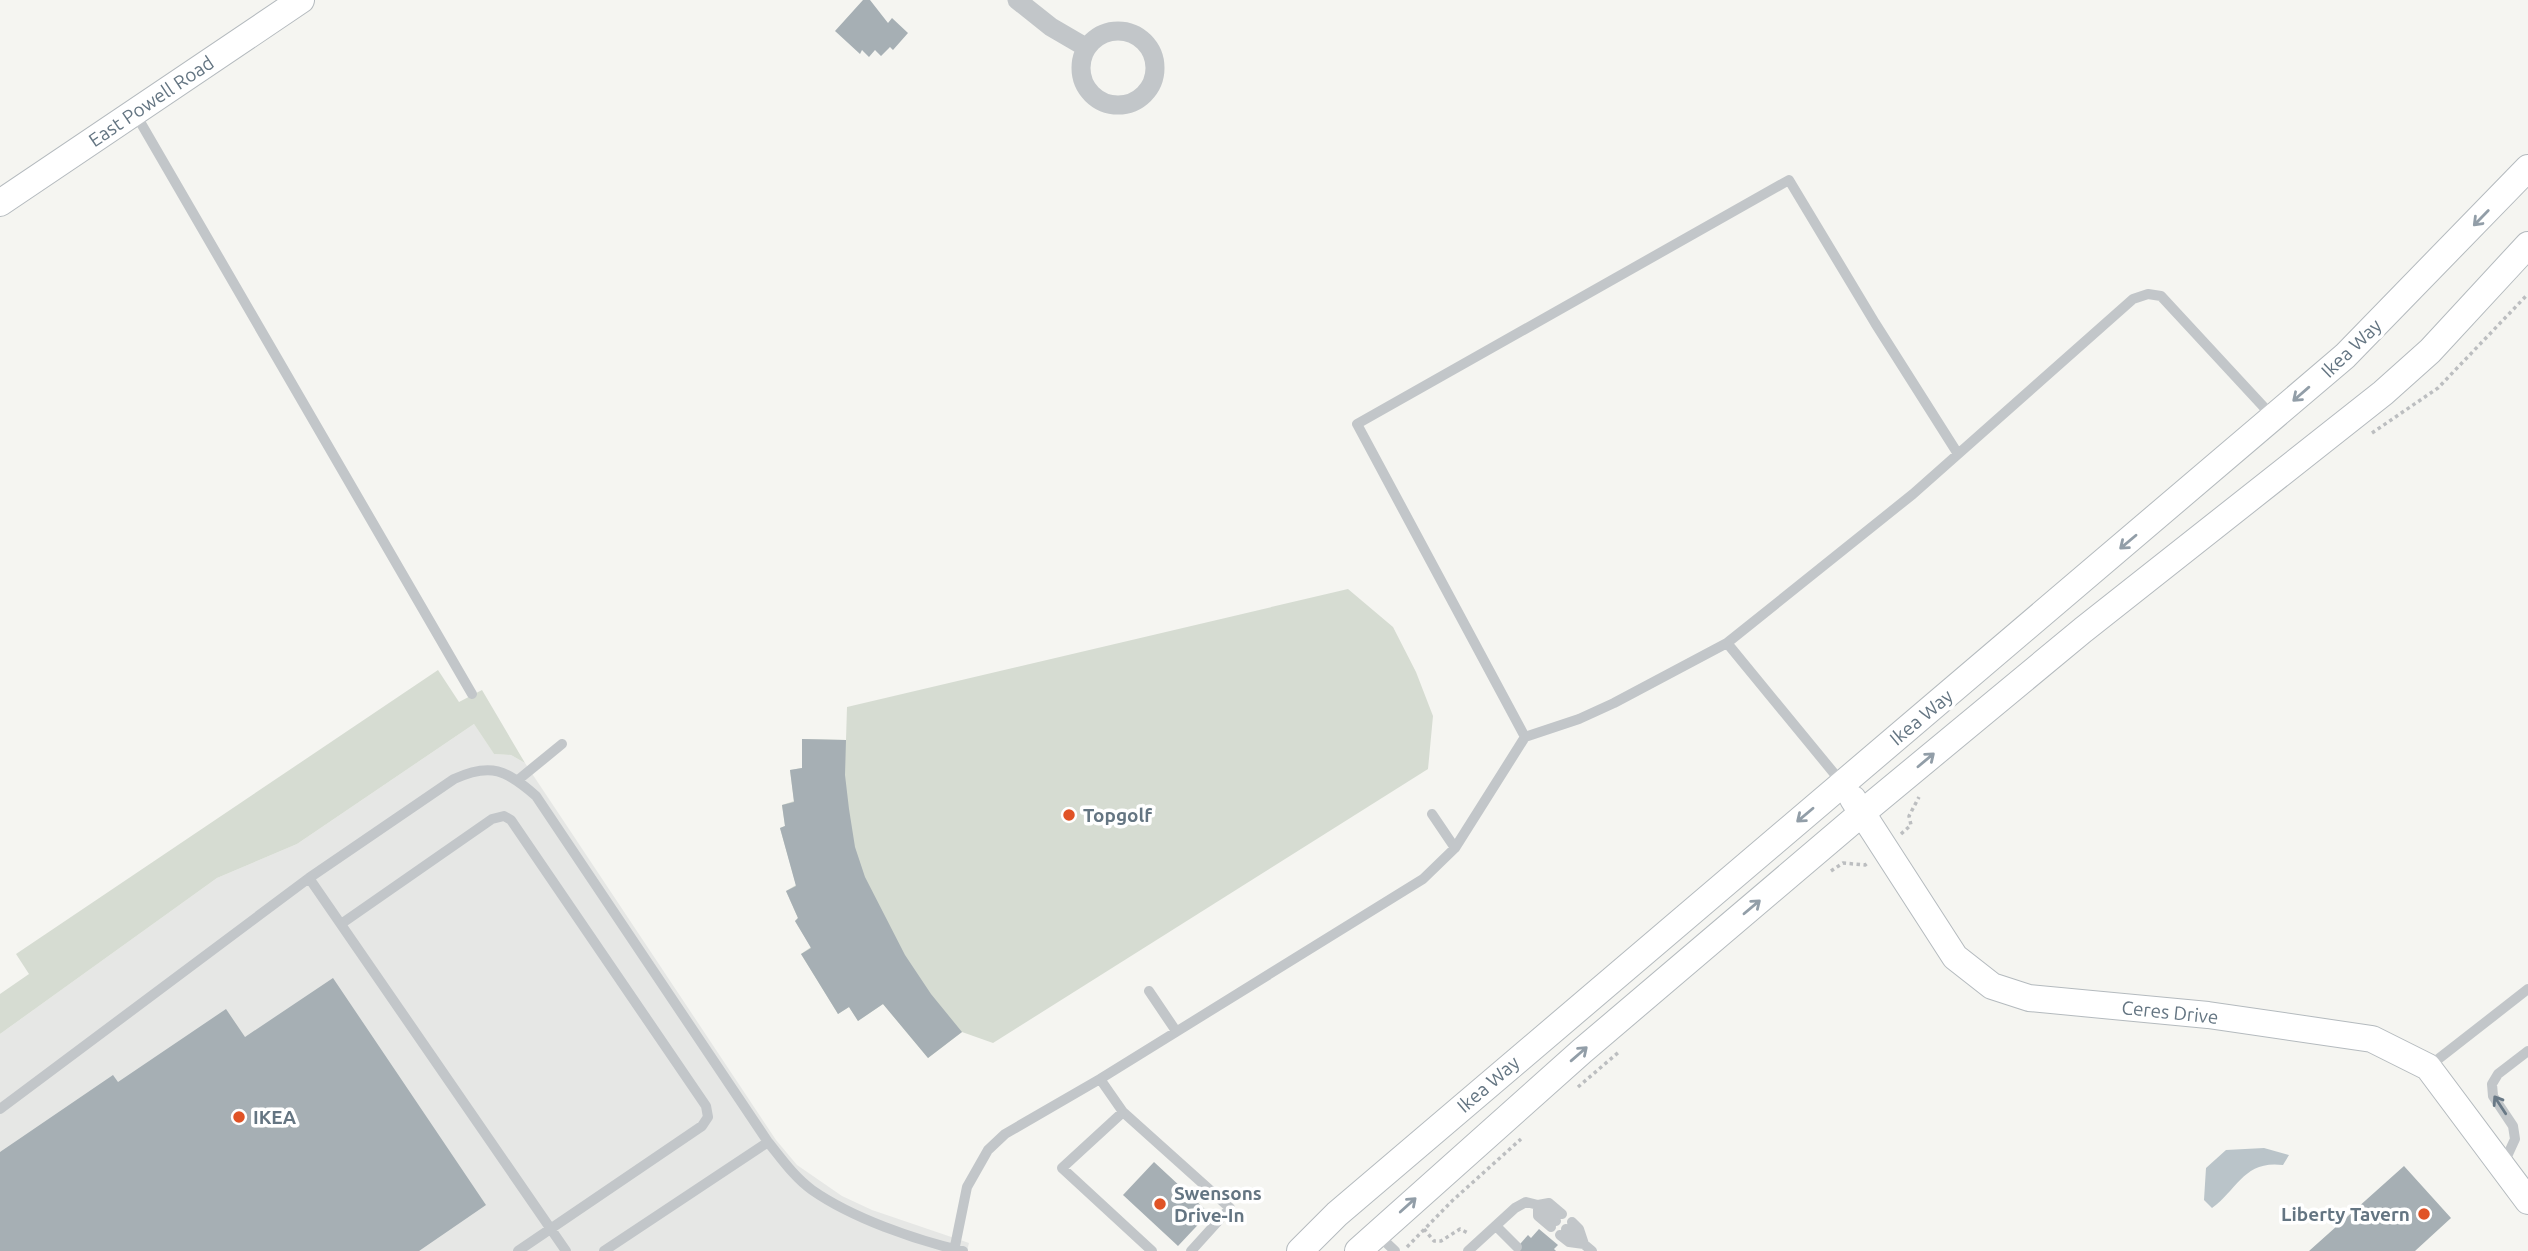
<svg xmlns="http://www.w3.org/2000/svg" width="2528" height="1251" font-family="Ubuntu,sans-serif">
  <rect width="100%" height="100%" fill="#f5f5f1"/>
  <!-- built -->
  <path fill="#e6e7e5" d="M474 724 494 754 511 755 525 763 776 1140 797 1165 842 1196 872 1210 969 1243 967 1251H0V1034L217 878 297 844Z"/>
  <!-- green -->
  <path fill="#d6dcd2" d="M1348 589 1393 627 1416 672 1433 716 1428 769 993 1043 962 1032 928 1058 883 1004 858 1021 849 1007 838 1014 801 954 811 947 795 921 798 918 786 891 796 885 780 828 785 826 782 805 794 801 790 770 802 768V739L846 740 847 707Z
    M438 670 459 702 482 690 525 763 511 755 494 754 474 724 297 844 217 878 0 1034V994L29 974 16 954Z"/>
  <!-- water -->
  <path fill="#bac4c9" d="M2264 1148 2289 1155 2283 1165C2244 1160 2238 1189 2212 1208L2204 1200 2206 1168 2226 1150Z"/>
  <!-- building -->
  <path fill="#a6afb4" d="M863 0H870L888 23 892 18 908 33 893 50 890 47 881 56 875 50 869 57 862 50 860 54 835 31Z
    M802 739 846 740 845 775 849 809 855 847 865 877 905 955 931 994 962 1032 928 1058 883 1004 858 1021 849 1007 838 1014 801 954 811 948 795 921 798 918 786 891 796 886 780 828 785 826 782 805 794 802 790 770 802 768Z
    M333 978 486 1205 419 1251H0V1152L113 1075 118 1082 226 1009 245 1037Z
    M1154 1162 1209 1213 1178 1246 1123 1195Z
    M2404 1166 2451 1218 2415 1251H2309Z
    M1539 1229 1558 1245 1554 1249 1556 1251H1514L1528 1235 1531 1238Z"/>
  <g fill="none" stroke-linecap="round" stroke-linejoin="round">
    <defs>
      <path id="secondary" d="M0 203 301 0
        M1853 799 1955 957 1992 986 2029 998 2208 1015 2372 1039 2428 1067 2528 1201
        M1300 1251 1337 1214 2345 356 2528 168
        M1358 1251 1582 1051 1862 813 2083 630 2383 393 2430 351 2528 245"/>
    </defs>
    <!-- secondary casing -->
    <use href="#secondary" stroke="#b4babe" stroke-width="28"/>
    <!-- path -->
    <path stroke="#bcbec0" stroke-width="3.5" stroke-dasharray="3.5 3.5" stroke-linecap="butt" d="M2372 433 2438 388 2528 294
      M1901 834 1911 825 1909 816 1919 797
      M1831 871 1843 863 1865 865 1869 862
      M1578 1087 1620 1051
      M1424 1229 1434 1241H1441L1460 1229 1468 1233
      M1407 1247 1452 1201 1521 1139"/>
    <!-- lane -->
    <path stroke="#c2c6c9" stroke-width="10" d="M135 113 472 694
      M1727 643 1842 783
      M1525 737 1357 424 1789 180 1875 323 1958 454
      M518 780 562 744
      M1455 848 1525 737 1579 719 1614 703 1727 643 1913 494 2133 299 2148 294 2161 296 2273 417
      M341 924 492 819 504 816 511 820 706 1106 708 1117 702 1126 518 1251
      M1149 991 1176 1031
      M2428 1067 2528 989
      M1100 1079 1123 1112 1230 1208 1191 1251
      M0 1109 309 878
      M1123 1112 1062 1168 1152 1251
      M2504 1163 2515 1139 2513 1126 2493 1096 2492 1084 2498 1074 2528 1051
      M1496 1226 1517 1247
      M1551 1227 1538 1216V1205L1549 1203 1562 1214
      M1566 1229 1592 1251
      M1377 1234 1395 1251
      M1560 1235 1569 1242 1584 1244 1579 1229 1572 1222
      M566 1251 309 878 454 779C491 762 506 770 536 796L768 1142
      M604 1251 768 1142C781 1158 794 1177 812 1190 852 1218 915 1240 963 1251
      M954 1251 967 1187 988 1150 1005 1134 1100 1079 1423 879 1455 848 1432 814
      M1468 1251 1515 1208 1526 1202 1538 1205 1556 1221"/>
    <!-- street -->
    <path stroke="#c2c6c9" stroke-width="19" d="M1017 0 1051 27 1087 48
      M1081 68a37 37 0 1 1 74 0a37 37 0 1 1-74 0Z"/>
    <!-- secondary -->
    <use href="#secondary" stroke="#fff" stroke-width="26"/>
  </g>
  <!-- one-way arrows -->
  <defs><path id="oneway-shaft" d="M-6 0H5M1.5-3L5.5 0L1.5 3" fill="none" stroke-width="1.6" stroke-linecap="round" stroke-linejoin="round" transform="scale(1.75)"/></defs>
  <g stroke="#929ea8">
    <use href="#oneway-shaft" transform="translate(2481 218) rotate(134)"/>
    <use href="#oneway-shaft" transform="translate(2301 394) rotate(139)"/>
    <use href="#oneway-shaft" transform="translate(2128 542) rotate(140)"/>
    <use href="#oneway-shaft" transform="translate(1926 760) rotate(-40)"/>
    <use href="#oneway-shaft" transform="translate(1805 815) rotate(140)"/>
    <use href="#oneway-shaft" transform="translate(1752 907) rotate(-40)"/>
    <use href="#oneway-shaft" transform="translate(1579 1054) rotate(-41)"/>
    <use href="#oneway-shaft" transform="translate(1408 1205) rotate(-42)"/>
  </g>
  <use stroke="#697986" href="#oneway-shaft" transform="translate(2500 1105) rotate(-123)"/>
  <!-- markers -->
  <g fill="#e05326" stroke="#fff" stroke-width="2.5">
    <circle cx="1069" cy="815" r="7"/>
    <circle cx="239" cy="1117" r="7"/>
    <circle cx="1160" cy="1204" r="7"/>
    <circle cx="2424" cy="1214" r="7"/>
  </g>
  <g text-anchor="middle" stroke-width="7" stroke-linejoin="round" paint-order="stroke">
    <!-- street labels -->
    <g font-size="19" fill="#647582" stroke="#fff">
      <text transform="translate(151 101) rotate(-34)" y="7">East Powell Road</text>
      <text transform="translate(2351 348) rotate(-44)" y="7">Ikea Way</text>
      <text transform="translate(1921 717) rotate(-40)" y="7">Ikea Way</text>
      <text transform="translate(2170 1012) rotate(6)" y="7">Ceres Drive</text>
      <text transform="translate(1488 1084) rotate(-41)" y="7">Ikea Way</text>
    </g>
    <!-- poi labels -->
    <g font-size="19" font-weight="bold" fill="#647582" stroke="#fff" text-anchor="start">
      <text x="1083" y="822">Topgolf</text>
      <text x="253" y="1124">IKEA</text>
      <text x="1174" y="1200">Swensons<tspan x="1174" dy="22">Drive-In</tspan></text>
      <text x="2410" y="1221" text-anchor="end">Liberty Tavern</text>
    </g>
  </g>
</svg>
